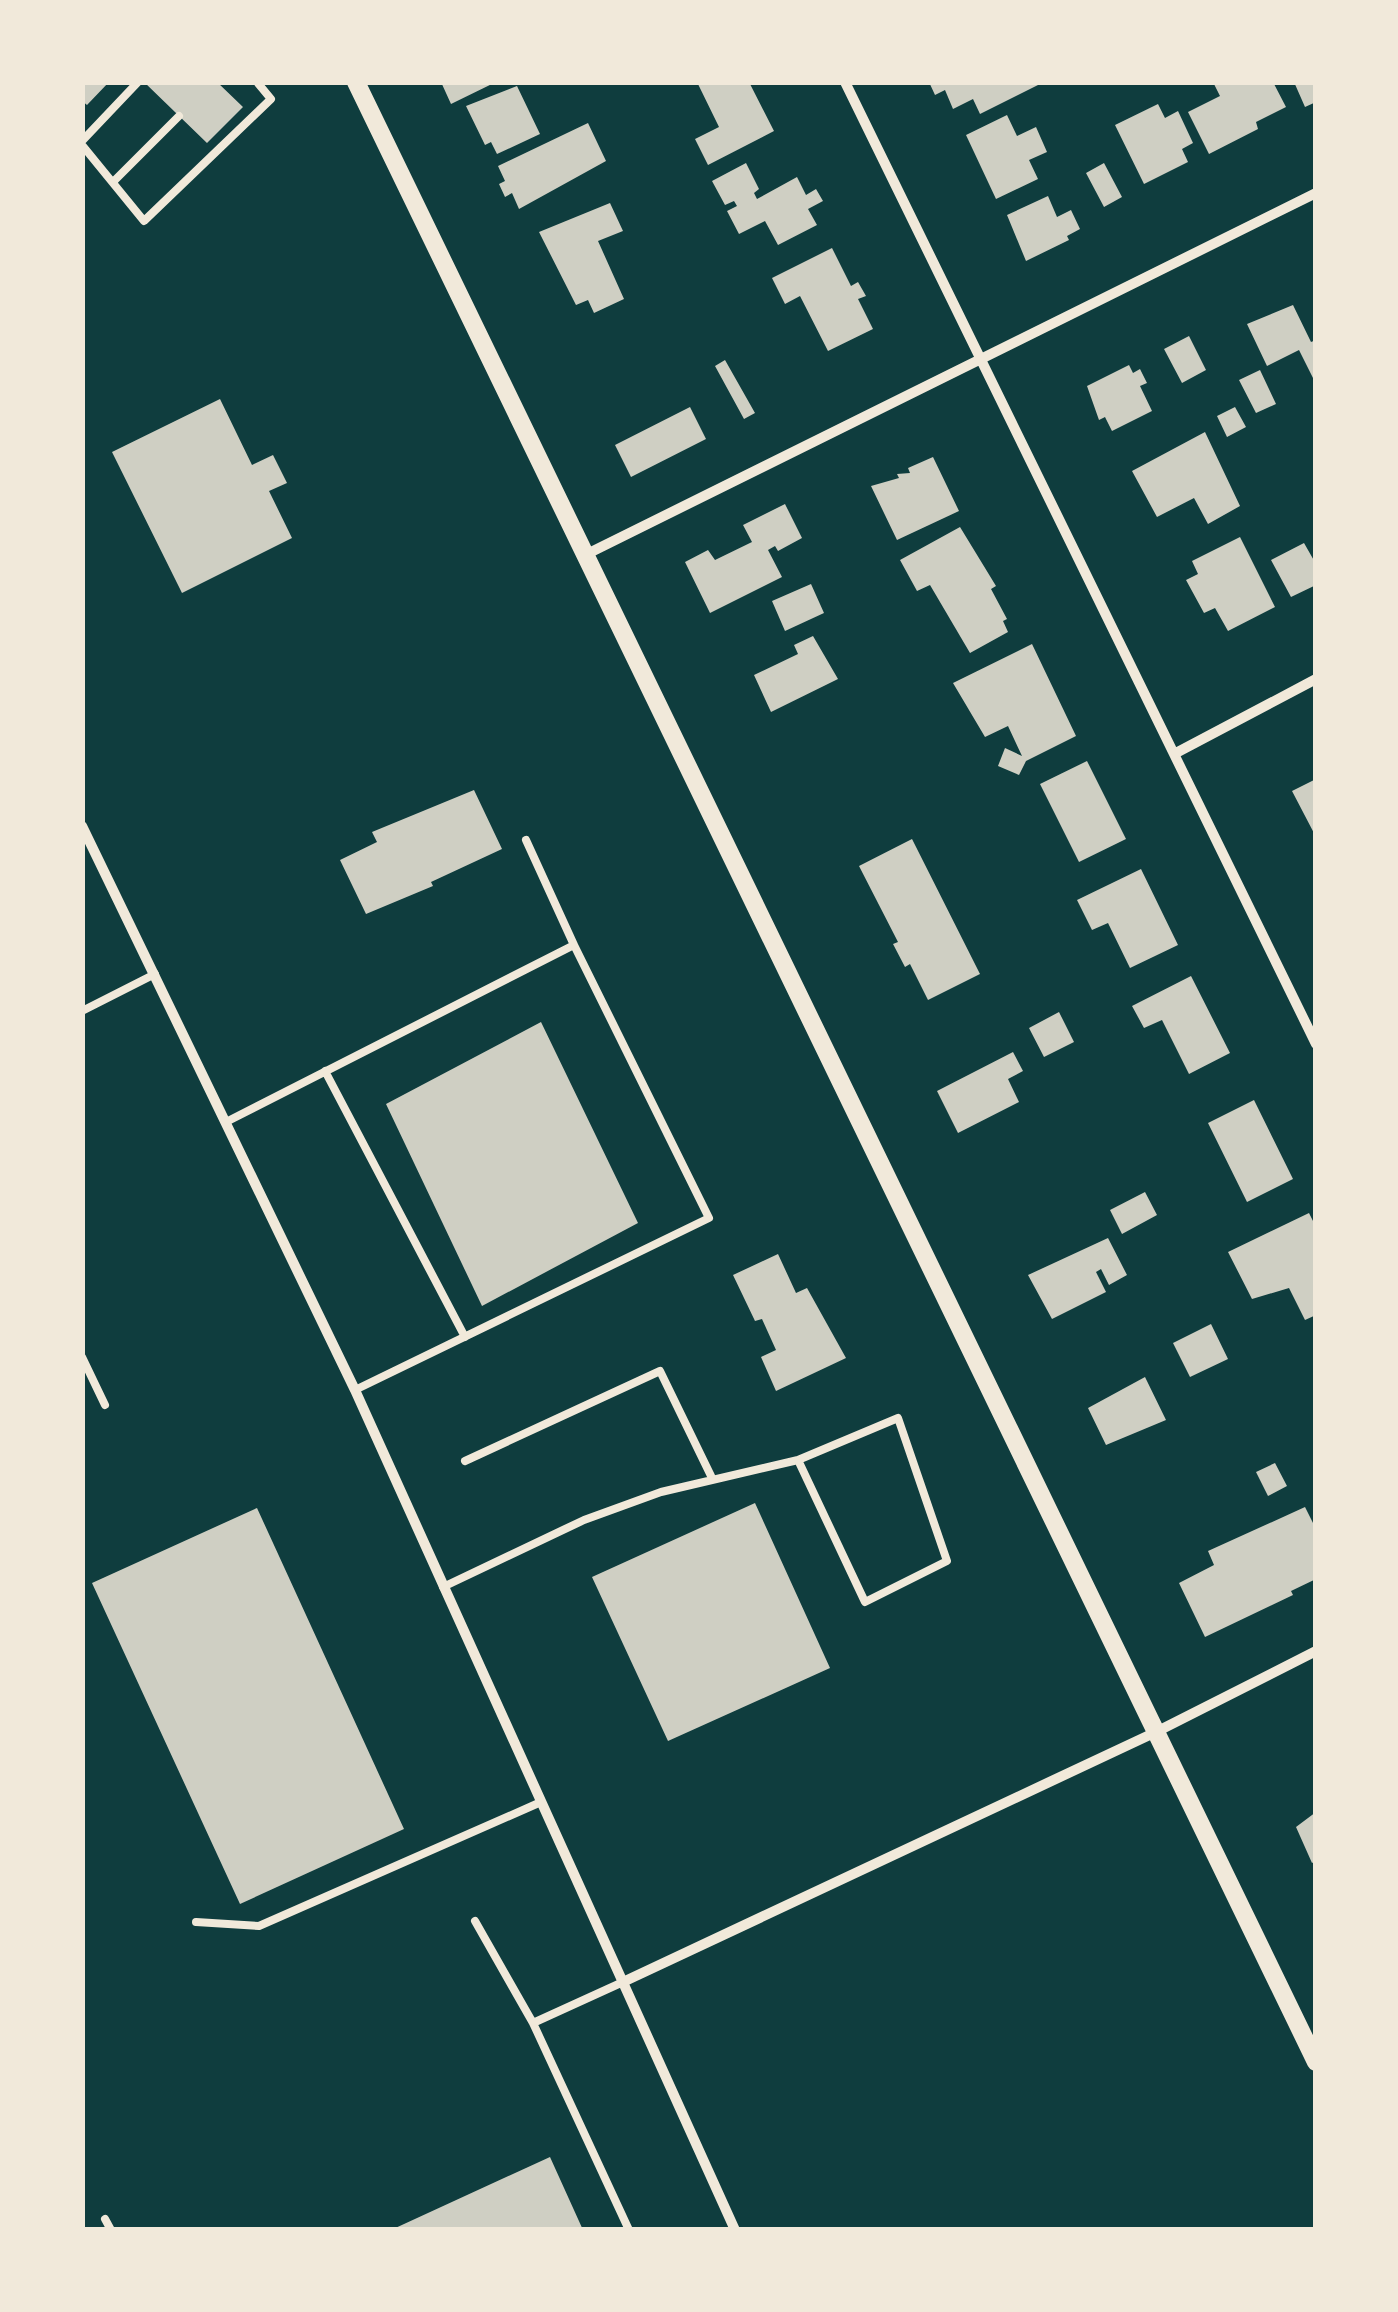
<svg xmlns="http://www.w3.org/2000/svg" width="1398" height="2312" font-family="Lato,sans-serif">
  <rect width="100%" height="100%" fill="#0f3d3e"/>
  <!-- building -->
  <path fill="#cfcfc3" d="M82 82H109L87 105 82 101Z
    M144 82H217L243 107 207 143Z
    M441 82H496L451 104Z
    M697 82H749L774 131 708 165 695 139 719 127Z
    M929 82H1044L980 114 973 99 953 109 945 90 935 95Z
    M1213 82H1273L1286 107 1256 122 1258 129 1209 154 1188 112 1220 96Z
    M1294 82H1316V102L1305 107Z
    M517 86 540 134 497 154 491 142 485 145 466 106Z
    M1158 104 1165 118 1178 111 1193 143 1182 149 1188 162 1144 184 1115 125Z
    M1007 115 1017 136 1036 127 1047 152 1029 160 1038 179 996 199 966 135Z
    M588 123 606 161 519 209 512 193 505 197 499 184 505 181 498 166Z
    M746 163 759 189 754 193 757 199 797 177 806 195 816 189 823 201 808 209 817 225 778 245 765 221 739 234 727 211 737 206 734 201 725 205 712 181Z
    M1104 163 1122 197 1104 207 1086 173Z
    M1048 196 1057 217 1071 210 1080 229 1067 236 1069 240 1026 261 1007 215Z
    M610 203 623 231 598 241 624 299 594 313 588 300 576 305 539 232Z
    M832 248 851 286 858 282 866 296 858 299 873 329 828 351 800 296 785 304 772 278Z
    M1293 305 1311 342 1316 340V384L1299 350 1267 366 1247 324Z
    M1189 336 1206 370 1182 383 1164 349Z
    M725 360 755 413 744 419 715 366Z
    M1129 365 1133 373 1140 369 1147 383 1140 386 1152 411 1112 431 1105 417 1099 420 1087 386Z
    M1260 370 1276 404 1256 413 1239 380Z
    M220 399 252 465 273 455 287 483 269 491 292 538 182 593 112 452Z
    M690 407 706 439 631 477 615 445Z
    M1235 407 1246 427 1227 437 1217 416Z
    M1205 432 1240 506 1208 524 1194 498 1157 517 1132 471Z
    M933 457 959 511 897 540 871 486 899 478 897 474 910 473 908 468Z
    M785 504 802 538 778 551 775 546 768 550 782 577 710 613 685 562 708 550 715 560 752 542 743 525Z
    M960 527 996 586 991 589 1007 619 1003 621 1008 632 970 653 930 585 917 591 900 560Z
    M1240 537 1275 607 1228 631 1215 608 1204 613 1186 580 1198 574 1192 561Z
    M1304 543 1316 564V585L1291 597 1271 560Z
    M811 584 824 613 785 631 772 601Z
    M813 636 838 679 771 712 754 675 798 654 794 645Z
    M1032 644 1076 736 1026 761 1019 775 998 766 1005 748 1022 756 1008 726 985 737 953 683Z
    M1087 761 1126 839 1079 862 1040 784Z
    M1316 779V837L1292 791Z
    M474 790 502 849 431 882 433 886 366 914 340 860 377 842 372 832Z
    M912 839 980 974 928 1000 910 964 905 967 893 944 898 942 859 866Z
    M1141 869 1178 945 1130 968 1108 923 1092 930 1077 900Z
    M1191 976 1230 1053 1189 1074 1162 1020 1144 1028 1132 1006Z
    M1059 1012 1074 1042 1044 1057 1029 1028Z
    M541 1022 638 1223 482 1306 386 1104Z
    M1013 1052 1023 1071 1008 1079 1019 1102 958 1133 937 1091Z
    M1254 1100 1293 1179 1247 1202 1208 1123Z
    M1145 1192 1157 1215 1122 1234 1110 1210Z
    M1309 1213 1316 1227V1315L1305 1320 1289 1288 1252 1299 1228 1252Z
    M1108 1238 1127 1275 1109 1285 1101 1269 1096 1272 1106 1292 1052 1319 1028 1275Z
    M778 1254 796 1293 807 1288 846 1358 776 1391 761 1357 776 1350 762 1319 755 1321 733 1275Z
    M1211 1324 1228 1359 1190 1377 1173 1343Z
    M1145 1377 1166 1420 1106 1445 1088 1408Z
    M1275 1463 1287 1486 1268 1496 1256 1472Z
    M755 1503 830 1668 668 1741 592 1577Z
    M1305 1507 1316 1529V1579L1291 1591 1293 1595 1205 1637 1179 1583 1214 1565 1208 1551Z
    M257 1508 404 1829 240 1904 92 1583Z
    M1316 1812V1861L1312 1863 1296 1827Z
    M550 2157 583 2230H391Z"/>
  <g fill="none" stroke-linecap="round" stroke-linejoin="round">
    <!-- service -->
    <path stroke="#f1e9da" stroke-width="8" d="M82 141 138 82
      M82 145 144 221 271 99 257 82
      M113 182 179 116
      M526 840 574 945
      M82 1011 155 974
      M325 1071 465 1337
      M226 1122 574 945 709 1218 355 1390
      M82 1357 105 1405
      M465 1461 660 1371 712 1478
      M443 1587 584 1520 661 1492 798 1460 898 1418 947 1561 865 1602 798 1460
      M475 1921 533 2023 629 2230
      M196 1922 259 1926 541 1802
      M533 2023 623 1982
      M105 2219 111 2230"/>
    <!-- minor -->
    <path stroke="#f1e9da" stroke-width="10" d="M845 82 1316 1044
      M585 555 1316 193
      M1174 754 1316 679
      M82 826 355 1390 735 2230
      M623 1982 1156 1732 1316 1651"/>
    <!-- tertiary -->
    <path stroke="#f1e9da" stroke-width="18" d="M356 82 1316 2062"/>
  </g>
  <!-- border -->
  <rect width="1398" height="2312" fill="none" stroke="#f1e9da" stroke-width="170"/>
</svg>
